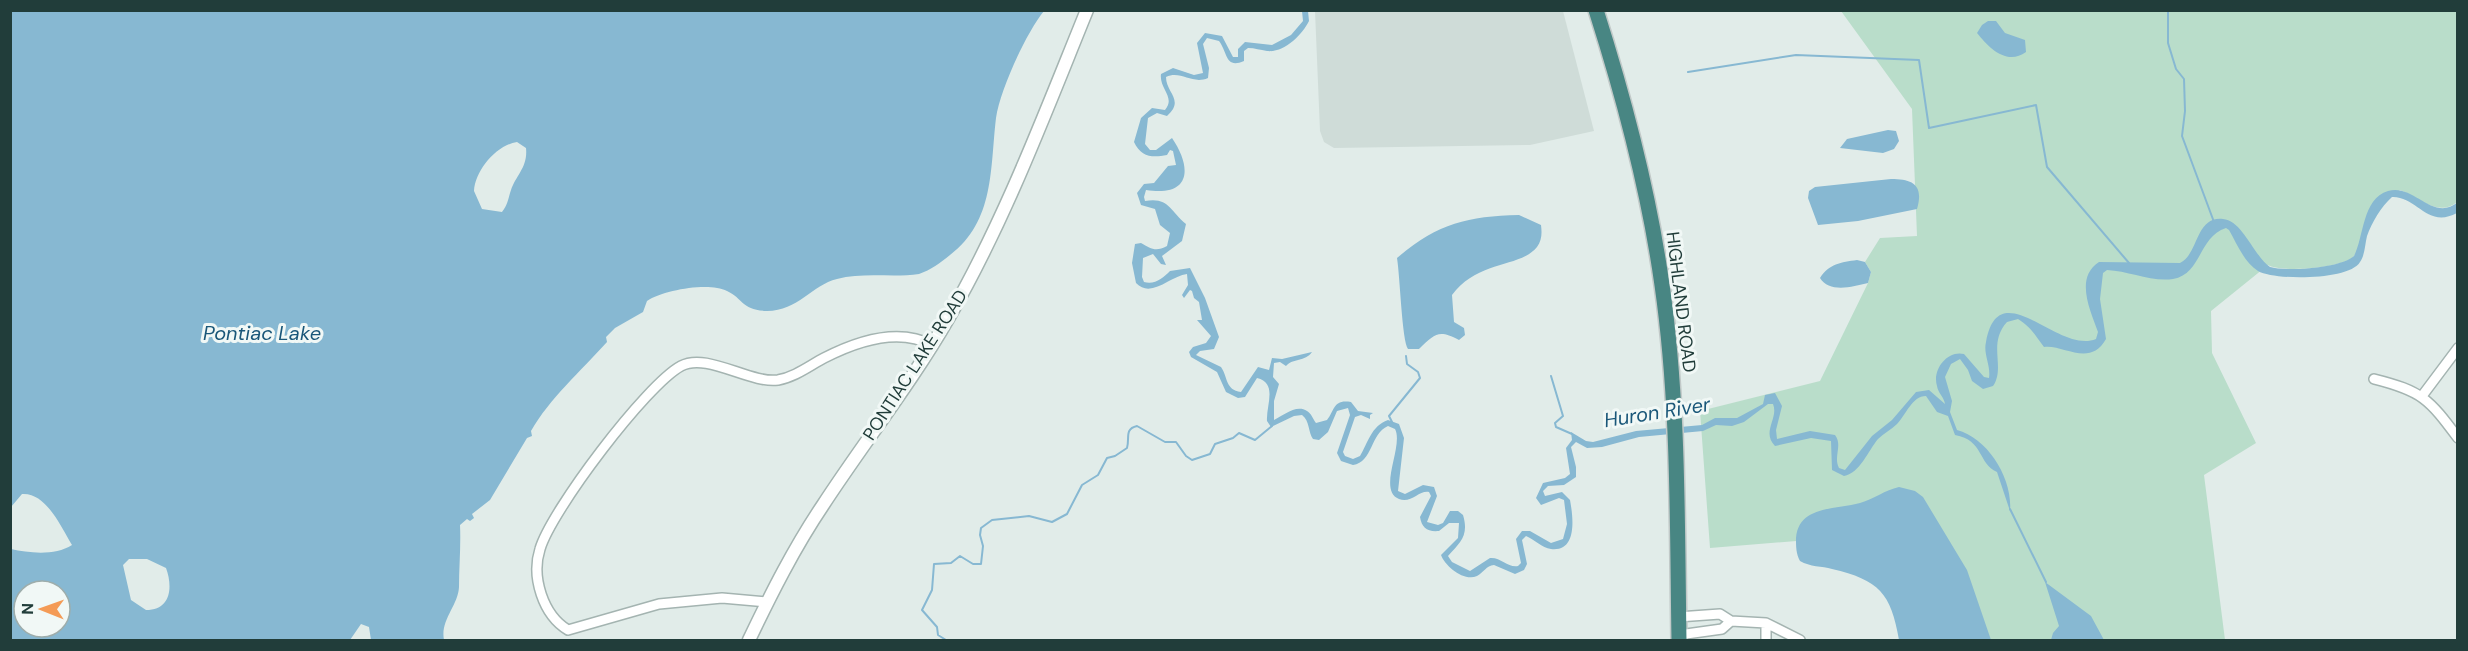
<svg xmlns="http://www.w3.org/2000/svg" width="2468" height="651" font-family="'DM Sans',sans-serif">
  <rect width="100%" height="100%" fill="#e1ece9"/>
  <!-- built -->
  <path fill="#cfdcd8" d="M1315 11H1563L1594 131 1530 145 1334 148 1324 142 1320 131Z"/>
  <!-- green -->
  <path fill="#b9ddca" d="M1841 11H2457V202C2438 218 2419 197 2400 190L2371 208C2362 222 2364 242 2354 256 2345 268 2281 273 2268 265L2211 311 2212 353 2256 443 2204 475 2225 640H1974L1809 540 1710 548 1700 411 1820 381 1868 283 1871 272 1865 262 1880 238 1917 236 1912 109Z"/>
  <!-- water -->
  <path fill="#87b8d2" fill-rule="evenodd" d="M11 10H1044V11C1026 33 1000 90 996 118 990 168 995 221 950 255 940 263 931 270 919 274 894 278 863 272 837 279 812 285 798 311 767 311 741 310 744 299 727 291 709 282 664 290 647 301L643 312 615 328 606 337 607 342C580 372 550 398 531 431L532 436 527 438 490 500 472 514 474 518 470 521 467 519 460 525C461 545 459 568 459 587 458 606 440 620 444 640H371L369 627 361 624 350 640H11V549C29 553 55 556 72 545 61 527 46 492 22 494L11 507ZM517 142 526 148C528 167 516 175 511 190 508 199 508 204 502 212L482 209 474 191C475 171 496 145 517 142ZM129 559H147L166 568C173 587 171 610 146 610L131 600 123 565ZM24 591H60V627H24Z
    M1302 11H1308L1309 21C1302 35 1284 53 1267 51 1260 50 1255 48 1248 48L1244 51V61C1225 69 1228 53 1219 41L1207 38 1203 44 1209 68 1208 78C1192 85 1181 70 1166 77 1166 93 1185 100 1167 116L1157 113 1148 118 1145 144 1150 150H1156L1172 138C1193 169 1190 197 1146 190L1144 197 1145 201C1169 197 1169 210 1186 224L1182 241 1162 256 1166 265 1161 264 1153 254 1143 258 1142 277 1144 282C1155 285 1163 278 1170 271L1190 268 1205 298 1219 337 1214 349 1200 351 1196 355 1221 367C1228 377 1225 390 1241 392L1258 367 1269 370 1272 358 1282 359 1312 352C1305 362 1293 358 1286 366L1280 362 1274 363 1273 377 1279 384 1274 401V420C1283 416 1296 404 1307 411 1311 413 1313 419 1316 423L1327 420C1335 410 1333 399 1351 402L1358 411 1373 413 1370 415V419L1361 415 1355 417 1343 452 1345 456 1353 459 1360 456C1368 443 1371 426 1388 420L1399 424 1404 438 1398 491 1405 494 1423 485 1434 487 1437 496 1427 522 1438 525 1443 523 1450 511H1458L1463 515C1469 535 1461 542 1448 556L1452 562 1470 571 1490 558C1501 557 1508 568 1518 566L1521 563 1516 539 1522 531H1530L1551 543 1563 539 1567 524 1564 500 1559 498 1541 505 1536 498 1543 483 1565 478 1570 474 1566 448 1572 440 1571 432 1586 441 1593 442 1636 431 1702 425 1715 418H1737L1763 404 1765 395 1775 393 1782 406 1776 430 1777 439 1810 431 1835 435C1843 445 1833 457 1839 468L1845 470 1872 436 1892 420 1916 392 1929 390 1945 404C1944 397 1938 393 1937 386 1932 370 1947 350 1964 354L1984 377 1989 378C1991 366 1983 354 1986 342 1999 271 2058 355 2096 339L2098 332C2091 312 2074 278 2099 262L2180 263C2199 254 2195 216 2223 219 2242 220 2254 256 2270 267 2287 272 2341 268 2354 256 2364 237 2362 199 2388 191 2414 183 2433 223 2458 202L2457 213C2427 229 2417 196 2392 197 2381 207 2372 222 2367 236 2365 244 2365 255 2360 262 2350 280 2276 281 2258 271 2244 262 2237 244 2229 230L2226 228C2198 237 2202 274 2173 279 2151 282 2129 271 2107 270L2103 273 2100 299 2106 339C2090 368 2063 344 2044 347 2035 335 2031 327 2018 319L2007 322C1987 344 2006 367 1993 386L1983 389 1972 381 1968 370 1960 359 1951 364 1945 377 1952 401 1950 412 1957 430C1988 438 2013 479 2010 511L1997 472C1978 464 1984 440 1955 435L1948 416 1937 412 1926 396C1912 396 1906 415 1897 424 1891 430 1884 433 1878 439 1868 451 1860 473 1844 476L1832 470 1831 441 1811 438 1775 446C1761 432 1779 418 1773 404H1768L1744 422 1732 426 1716 425 1703 431 1639 437 1602 447 1587 448 1576 442 1571 447 1576 467V477L1564 485 1548 486 1543 491 1545 496 1562 492 1570 500C1573 516 1578 552 1551 549 1542 548 1534 539 1526 536L1522 540 1527 564 1524 570 1515 574 1494 565C1486 566 1484 572 1477 576 1464 582 1445 566 1441 555L1458 538 1459 523H1449L1439 531C1427 532 1422 528 1420 517L1431 496 1429 492C1419 490 1411 504 1399 499 1377 490 1404 446 1395 429L1388 426C1370 434 1373 462 1353 465L1341 461 1337 453 1350 415 1348 408 1337 411 1328 432 1319 440 1313 439C1308 432 1310 421 1302 415L1294 416 1271 427 1267 421C1266 405 1278 383 1257 378L1245 397 1238 398 1226 392 1217 372 1191 357 1189 352 1193 347 1206 343 1211 336 1197 320H1202L1199 302 1194 298 1192 291 1190 290 1184 298 1182 295 1188 285 1187 274C1170 276 1151 299 1136 283L1132 263 1135 244 1141 243C1151 249 1156 252 1167 246L1170 233 1160 225 1155 209 1141 205 1137 193 1144 184 1154 183 1168 166 1176 165 1173 151 1170 150 1167 155C1152 158 1141 157 1134 142L1141 118 1152 108 1165 110C1176 97 1159 89 1161 74L1173 68 1194 75 1203 73 1197 43 1205 33 1222 36 1233 57H1238V49L1245 42 1272 45 1291 35 1303 21Z
    M1988 21H1996L2005 33 2025 40 2026 52C2007 66 1989 48 1977 33L1982 25Z
    M1888 130 1896 131 1899 141 1894 149 1883 153 1840 148 1847 139Z
    M1891 179C1913 179 1924 185 1917 209L1858 221 1818 225 1808 198 1809 191 1815 187Z
    M1519 215 1541 225C1542 233 1542 240 1537 247 1520 268 1478 260 1452 295L1454 322 1464 328 1465 335 1459 340C1438 329 1435 334 1419 349H1408C1402 341 1400 276 1397 258 1437 224 1467 216 1519 215Z
    M1857 260 1865 262 1871 272 1868 283C1852 287 1829 293 1820 278 1829 264 1841 262 1857 260Z
    M1899 487 1915 491 1923 497 1967 570 1991 640H1899C1891 593 1879 580 1832 569 1822 566 1810 567 1800 561 1796 554 1796 546 1796 538 1799 505 1836 510 1860 503 1874 499 1885 490 1899 487Z
    M2045 582 2091 616 2104 640H2051L2053 633 2059 626Z"/>
  <g fill="none" stroke-linecap="round" stroke-linejoin="round">
    <!-- stream -->
    <path stroke="#87b8d2" stroke-width="2" d="M2168 10V43L2176 69 2184 79 2185 111 2182 136 2214 222
      M1688 72 1796 55 1919 60 1929 128 2036 105 2047 167 2129 263
      M1551 376 1563 416 1555 423 1556 427 1572 434
      M1392 422 1389 416 1420 378 1418 372 1407 364 1406 356
      M2010 509 2046 582
      M946 640 938 635 937 627 922 610 932 590 934 564 951 563 960 556 973 564H981L983 546 980 535 981 528 992 520 1029 516 1052 522 1067 514 1082 485 1098 475 1107 458 1115 456 1127 448C1130 438 1124 429 1137 426L1165 442H1176L1186 456 1192 460 1210 454 1215 444 1233 438 1239 433 1255 440 1272 426"/>
    <defs>
      <path id="minor" d="M2374 379C2422 391 2429 399 2458 438
        M2422 396 2458 348
        M767 602 722 598 659 604 568 630C543 615 531 577 540 549 551 511 646 385 681 366 707 352 750 384 778 380 795 377 809 366 824 358 855 342 898 327 932 345
        M1678 617 1720 614 1731 621 1722 629 1679 635
        M1731 621 1766 623 1800 640
        M1766 623V640"/>
      <path id="tertiary" d="M749 640C771 594 794 548 823 505 864 442 912 382 949 317 1005 220 1045 113 1087 10"/>
      <path id="trunk" d="M1596 10C1625 101 1649 192 1662 285 1679 403 1677 522 1679 640"/>
    </defs>
    <!-- minor casing -->
    <use href="#minor" stroke="#a4b4b1" stroke-width="12"/>
    <!-- tertiary casing -->
    <use href="#tertiary" stroke="#a4b4b1" stroke-width="15"/>
    <!-- trunk casing -->
    <use href="#trunk" stroke="#c1c9c8" stroke-width="18"/>
    <!-- minor -->
    <use href="#minor" stroke="#fff" stroke-width="9"/>
    <!-- tertiary -->
    <use href="#tertiary" stroke="#fff" stroke-width="12"/>
    <!-- trunk -->
    <use href="#trunk" stroke="#488683" stroke-width="15"/>
  </g>
  <g text-anchor="middle" stroke-width="6" stroke-linejoin="round" paint-order="stroke">
    <!-- street labels -->
    <g font-size="18" fill="#213d3a" stroke="#f1f8f6">
      <text transform="translate(1681 302) rotate(83)" y="6">HIGHLAND ROAD</text>
      <text transform="translate(915 365) rotate(-57)" y="6">PONTIAC LAKE ROAD</text>
    </g>
    <!-- water labels -->
    <g font-size="20" font-style="italic" fill="#1a5779" stroke="#f1f8f6">
      <text x="262" y="340">Pontiac Lake</text>
      <text transform="translate(1657 412) rotate(-9)" y="7">Huron River</text>
    </g>
  </g>
  <!-- border -->
  <rect width="2468" height="651" fill="none" stroke="#213d3a" stroke-width="24"/>
  <!-- north arrow -->
  <g transform="translate(42 609) rotate(271)"><circle r="28" fill="#f1f8f6" stroke="#9eadab" stroke-width="1.5"/>
  <path d="M0-4.5L10 22L0 15L-10 22Z" fill="#f49b56"/>
  <text y="-9" font-size="16" font-weight="bold" text-anchor="middle" fill="#213d3a">N</text>
  </g>
</svg>
